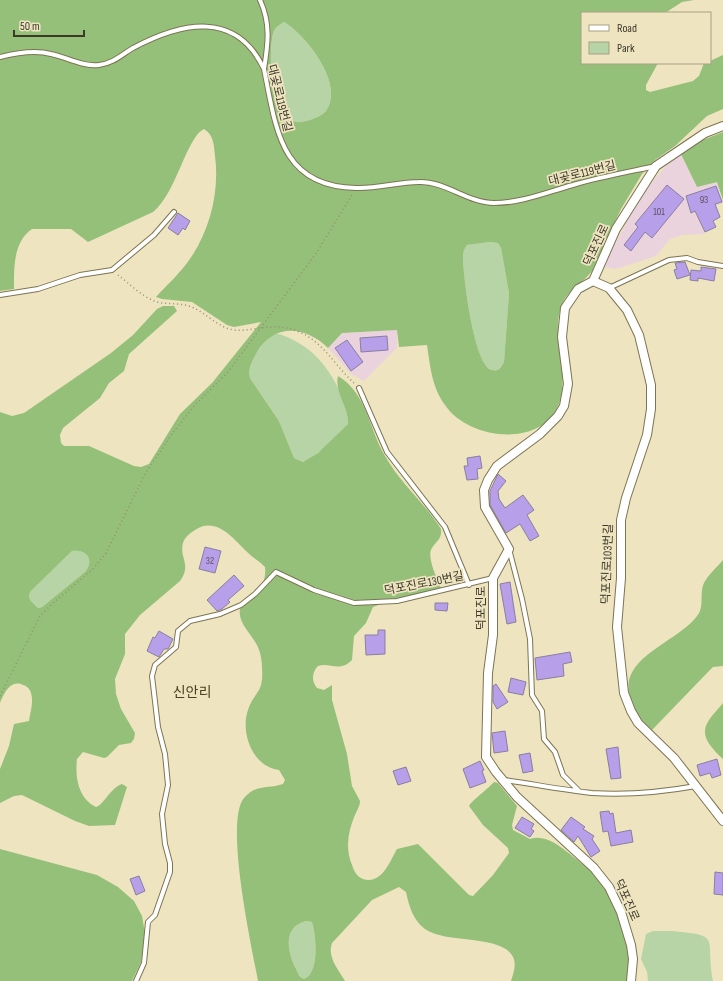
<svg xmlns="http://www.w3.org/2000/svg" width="723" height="981" font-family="'Sofia Sans Condensed','Noto Sans KR',sans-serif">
  <rect width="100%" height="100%" fill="#eee4c0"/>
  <!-- industrial -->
  <path fill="#ead3dd" d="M681 154 697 187 717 182 723 200V203L695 213 705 234 682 235 670 239 656 256 616 269 603 267 640 197 665 167Z
    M397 330V348L364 381 351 374 328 348 342 333Z"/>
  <!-- green -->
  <path fill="#b7d4a6" d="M284 22C306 35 345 84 326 111 323 116 315 118 310 120 304 122 296 124 290 119 281 112 272 80 271 68 271 59 270 37 275 29 277 26 281 24 284 22Z
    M490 242 498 243 501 248 509 293 504 362C501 367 499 372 492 370 474 367 463 275 463 257 463 252 464 249 467 245Z
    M275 333C309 342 331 367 343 400 345 408 348 415 348 424 335 437 321 454 303 462L294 458 279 421 250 378C247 360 262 343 275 333Z
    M72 551C86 549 95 559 85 572L42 607 38 608 30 600 29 595 31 591Z
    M306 921 312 922C316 935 320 973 304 979 298 977 298 972 295 967 287 950 283 927 306 921Z
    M672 931C723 936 705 936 713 981H648L647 972 641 959 646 934 653 931Z"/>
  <!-- forest -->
  <path fill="#95c079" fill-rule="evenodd" d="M0 0H694L682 2 665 13H582V63H658L646 85V90L650 92 693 81 699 76 704 63H710V61L723 55V109L707 116 675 146 655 160 642 174 621 209 592 271C583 283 570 288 563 302 547 336 575 378 555 412 532 448 466 437 445 405 432 388 430 365 427 345L399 347 397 330 342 333 328 348C305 326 275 323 257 352 252 361 248 368 250 378L279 421 294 458 303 462 318 453 348 424C349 407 334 392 338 376 367 393 369 429 385 456 400 483 425 503 441 529 442 539 437 540 432 548 426 556 437 579 441 588L439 593 435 595 381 604 373 607 366 623 354 636 352 660C339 673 330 662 318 666 312 672 311 681 317 688L324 690 332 685V700L347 754 352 786 360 801C360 806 357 810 355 815 348 831 345 848 352 865 354 871 357 877 363 879 382 885 390 861 397 849L418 844 469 895 473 896 493 875 509 853 508 848 483 825 469 806C470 802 489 788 494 782L498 783 517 806 512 825 513 830 530 839C545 834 558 845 570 854 579 862 590 869 598 878 617 901 637 952 626 981H511C513 974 517 965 513 957 502 934 445 944 425 929 413 920 409 906 406 892L399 887 372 900 332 943C327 957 338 969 345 981H258C252 948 224 822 244 798 255 784 269 789 283 784L285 780 279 770C253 767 240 733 248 710 254 691 264 694 262 668 262 662 261 655 259 650 255 636 237 624 240 609 243 594 268 594 265 567 259 561 252 557 246 551 233 538 216 516 195 530 190 533 185 537 183 543 179 558 192 564 180 581L140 615 125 634V654L115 679 116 694 121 709 135 733 134 739 131 743 119 745 107 757 104 758 83 752 77 759C75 777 78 798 96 807 104 805 109 789 122 784L127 787 115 825 89 826 75 821 22 795 14 796 0 803V769L9 746 14 724 29 721C30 713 34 702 31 693 30 689 27 686 23 685 10 679 4 694 0 703V412L12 416 24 413 111 353 133 335 157 309 163 306H174L177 311 129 354 124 371 109 383 100 398 63 428 60 435 61 443 64 446H89L134 466 141 467 149 464 180 414 212 383 261 322 234 327 227 325 192 302 162 299 156 297C166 286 178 275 187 263 209 234 220 193 215 156 214 146 214 135 204 129 187 136 176 194 153 212L88 242 71 229H32C13 242 14 268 14 289L0 291ZM284 22C306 35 345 84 326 111 322 116 315 118 310 120 303 122 296 124 290 119 281 111 272 80 271 68 271 59 270 37 275 29 277 26 281 24 284 22ZM490 242 498 243 501 248 509 293 504 362C501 367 499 372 492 370 474 367 463 275 463 257 463 252 464 249 467 245ZM72 551C86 549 95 559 85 572L42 607 38 608 30 600 29 595 31 591ZM306 921 312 922C316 935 320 973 304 979 298 977 298 972 295 967 287 950 283 927 306 921Z
    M723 132V200L717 182 697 187 681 154 698 142Z
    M723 560V666L713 667 708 672 652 730C640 719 631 709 629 692 623 656 679 641 697 616 705 607 699 593 704 583 708 575 717 567 723 560Z
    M723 703V759C718 755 714 750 710 745 697 727 712 717 723 703Z
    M0 849 97 875 118 887 134 901 142 916 145 933 141 962 132 981H0Z"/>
  <!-- building -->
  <path fill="#b89fe9" stroke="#897f9f" d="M667 185 684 199 652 238 645 232 631 251 624 245 638 227 635 224Z
    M716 186 722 202 715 204 720 217 713 221 716 227 705 232 695 211 691 213 686 196Z
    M178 213 190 221 185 230 183 228 178 235 168 228Z
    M685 262 690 275 677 279 674 270 677 269 675 263Z
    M701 267 716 269 714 281 698 278V281L690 280 691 270 701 271Z
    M387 336 388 350 361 352 360 338Z
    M347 340 363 362 351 371 335 348Z
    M480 456 482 468 477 469 478 479 467 480 464 466H468L467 458Z
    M498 474 506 481 498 491 499 499 505 508 523 495 534 510 527 515 539 536 530 541 520 524 506 533 490 505V491Z
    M205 547 221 551 215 573 199 569Z
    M234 575 244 586 228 600 230 602 222 609 217 611 207 600Z
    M510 582 516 622 507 624 500 584Z
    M435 603H448L447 611 435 610Z
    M378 630H385V654L366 655 365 635H378Z
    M159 631 173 639 168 649H164L159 657 147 651 153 637 155 638Z
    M570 652 572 662 563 664 564 676 537 680 535 658Z
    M511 678 526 682 523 695 508 692Z
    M496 684 508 702 497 709 493 702V686Z
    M505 731 508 751 494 753 492 733Z
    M618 747 621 778 611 779 606 749Z
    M530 753 533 771 523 773 519 755Z
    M717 759 721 775 712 778 710 773 700 776 697 765Z
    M480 761 484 770 482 771 486 782 470 788 463 769Z
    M406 767 411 781 398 785 393 771Z
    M609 811 610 814 613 813 616 833 631 830 633 842 611 846 608 831 603 832 600 812Z
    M522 817 534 824 531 829 534 831 530 837 515 828Z
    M571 817 585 827 583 829 594 836 592 839 600 851 591 857 578 836 574 842 561 830Z
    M715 872 723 873V895L714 894Z
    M139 876 145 891 136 895 130 879Z"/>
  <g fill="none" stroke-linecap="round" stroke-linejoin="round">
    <defs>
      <path id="lane" d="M260 0C271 24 268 44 264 69
        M0 57C16 53 36 50 51 54 66 57 83 67 99 65 114 63 121 55 133 48 182 22 236 10 264 69 276 128 280 187 356 188 377 189 398 182 419 182 445 181 468 203 494 203 522 203 547 192 573 185 600 177 628 172 656 166
        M609 288 669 260 687 258 698 262 723 266
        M0 295 38 289 80 275 112 270 154 235 174 212
        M359 388 387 452 445 527 469 585
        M509 549 522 599 530 639 532 695 542 711 544 739 555 752 563 775 579 791
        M504 780C533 784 563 790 592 793 625 795 663 792 696 786
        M136 981 144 963 148 922 155 915 170 872V863L165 844 162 814 168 785 165 754 158 727 152 676 155 665 176 647 178 631 190 621 220 614 241 605 255 594 276 572 314 590 354 603 397 601 493 578"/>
      <path id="street" d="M593 281 609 288 627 310 639 335 651 385V409L647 435 626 498 621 520V578L617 627 624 693 631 711 638 723 674 758 723 821
        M631 981 633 959 631 945 621 912 609 887 594 868 517 797 496 772 486 757 488 673 493 635V578L509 549 485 507 484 490 488 480 497 466 540 434 558 416 564 406 568 384 562 337 565 308 578 289 593 281 616 229 656 166 705 133 723 126"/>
    </defs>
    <!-- lane casing -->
    <use href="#lane" stroke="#7d7453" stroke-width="6"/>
    <!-- street casing -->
    <use href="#street" stroke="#7d7453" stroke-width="10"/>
    <!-- path -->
    <path stroke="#948d74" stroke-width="1.5" stroke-dasharray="1 3" stroke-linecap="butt" d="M118 275C130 284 145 300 161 303 172 304 183 303 194 308 207 314 219 328 234 330 256 332 272 321 297 331 322 340 336 367 355 384
      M0 696 40 616 52 604 93 569 106 553 145 474 172 434 194 406 228 372 317 252 352 195"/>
    <!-- lane -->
    <use href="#lane" stroke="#fff" stroke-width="4"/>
    <!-- street -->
    <use href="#street" stroke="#fff" stroke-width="8"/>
  </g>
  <g text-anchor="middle" stroke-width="3.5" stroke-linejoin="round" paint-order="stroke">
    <!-- number labels -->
    <g font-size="10" fill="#5c525a">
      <text x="704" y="203">93</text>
      <text x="659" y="215">101</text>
      <text x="210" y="564">32</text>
    </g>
    <!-- street labels -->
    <g font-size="12" fill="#3d392b" stroke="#eee4c0">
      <text transform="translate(280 98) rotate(76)" y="4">대곶로119번길</text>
      <text transform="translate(582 173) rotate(-14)" y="4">대곶로119번길</text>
      <text transform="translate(596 245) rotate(-65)" y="4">덕포진로</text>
      <text transform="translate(607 564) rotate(-88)" y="4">덕포진로103번길</text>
      <text transform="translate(424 583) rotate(-11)" y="4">덕포진로130번길</text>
      <text transform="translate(481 608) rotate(-90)" y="4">덕포진로</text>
      <text transform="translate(627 900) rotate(66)" y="4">덕포진로</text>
    </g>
    <!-- quarter labels -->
    <g font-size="14" fill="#494122" stroke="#eee4c0">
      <text x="192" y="697">신안리</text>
    </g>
  </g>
  <!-- legend -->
  <rect x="581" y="12" width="130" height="52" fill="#eee4c0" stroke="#a7a084"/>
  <rect x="589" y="25" width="20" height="6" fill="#ffffff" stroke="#a7a084"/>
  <text x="617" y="32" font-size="12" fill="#3d392b">Road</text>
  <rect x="589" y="42" width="20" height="12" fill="#b7d4a6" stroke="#a7a084"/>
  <text x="617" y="52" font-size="12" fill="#3d392b">Park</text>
  <!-- scale -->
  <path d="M14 30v6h70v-6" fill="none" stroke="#3d392b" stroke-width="2"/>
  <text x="20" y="30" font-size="12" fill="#3d392b" stroke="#eee4c0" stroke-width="3" paint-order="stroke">50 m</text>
</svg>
